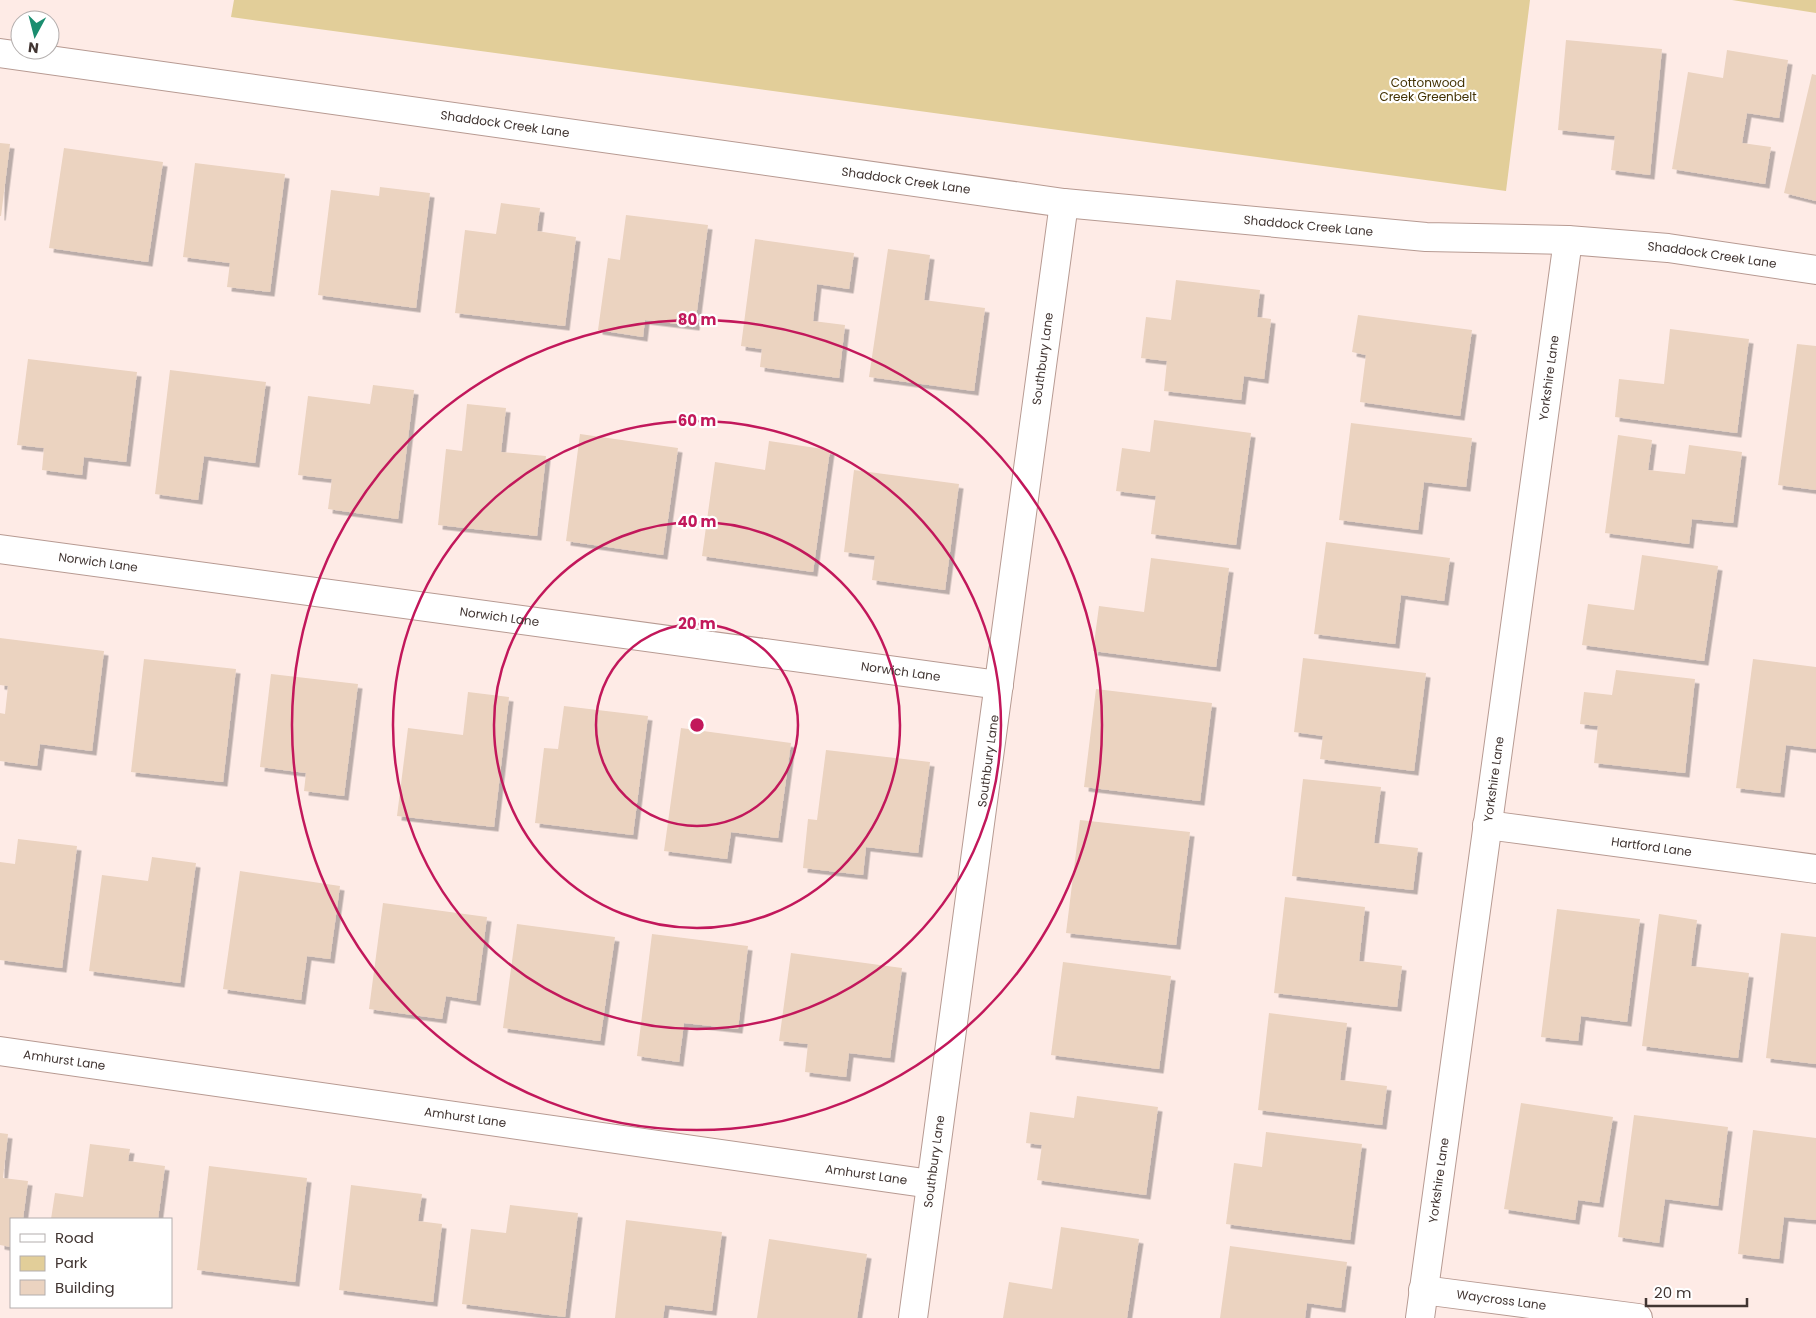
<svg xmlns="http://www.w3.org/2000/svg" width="1816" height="1318" font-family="Poppins,sans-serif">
  <defs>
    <filter id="shadow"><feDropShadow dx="4.5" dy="4.5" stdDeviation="0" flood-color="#0004"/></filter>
  </defs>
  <rect width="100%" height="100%" fill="#feebe6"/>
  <!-- green -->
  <path fill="#e2ce99" d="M234 0H1530L1506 191 231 17Z
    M1732 0H1816V13Z"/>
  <!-- building -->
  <path fill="#ebd3c0" filter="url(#shadow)" d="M1566 40 1662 49 1650 175 1611 170 1615 136 1558 130Z
    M1727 50 1788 60 1779 118 1747 113 1742 143 1771 147 1765 184 1672 169 1688 72 1723 78Z
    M1812 74 1816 75V201L1784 193Z
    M0 143 10 144 1 216H0Z
    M64 148 163 162 148 262 49 248Z
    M195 163 285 174 270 292 227 287 230 263 183 257Z
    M380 187 430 193 416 308 318 295 331 190 379 196Z
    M501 203 540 208 537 231 576 237 565 326 455 313 465 230 496 234Z
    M626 215 708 225 695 326 645 320 643 337 598 330 608 258 620 260Z
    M755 239 854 253 849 289 817 284 813 321 845 325 839 378 760 367 762 349 741 346Z
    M888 249 930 255 924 300 985 308 974 391 869 377Z
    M1176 280 1260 290 1257 317 1271 319 1264 379 1244 376 1241 400 1164 391 1167 361 1141 358 1146 317 1171 320Z
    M1358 315 1472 330 1460 416 1360 402 1366 355 1352 352Z
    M1670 329 1749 339 1737 433 1615 417 1619 379 1664 384Z
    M1797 344 1816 346V490L1778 485Z
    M28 359 137 372 126 462 84 457 82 475 42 470 44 448 17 445Z
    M170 370 266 382 255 463 204 456 198 500 155 494Z
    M373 385 414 390 398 519 328 509 332 479 298 475 308 396 370 404Z
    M467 404 506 408 501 452 546 456 537 536 438 525 446 449 462 451Z
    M1154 420 1251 433 1236 545 1151 534 1156 496 1116 491 1122 448 1150 452Z
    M1351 423 1472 438 1466 487 1424 482 1418 530 1339 520Z
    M580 434 678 448 663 555 566 541Z
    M1618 435 1652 440 1648 470 1685 474 1689 445 1742 452 1733 523 1692 519 1689 544 1605 533Z
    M769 441 830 450 813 572 702 556 715 462 765 470Z
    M854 470 959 484 945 590 872 580 875 556 844 552Z
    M1326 542 1450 558 1444 601 1401 595 1395 644 1314 634Z
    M1642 555 1718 566 1704 661 1582 645 1588 604 1634 610Z
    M1151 558 1229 568 1216 667 1093 651 1099 606 1144 612Z
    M0 638 104 651 92 751 40 744 37 766 0 761V713L5 714 8 686 0 685Z
    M1303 658 1426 673 1414 771 1320 759 1323 736 1294 732Z
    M144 659 236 669 223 782 131 772Z
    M1753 659 1816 667V749L1786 745 1780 793 1736 788Z
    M1616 670 1695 679 1685 773 1594 763 1598 726 1580 724 1584 692 1612 695Z
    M271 674 358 684 344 796 304 791 306 773 260 767Z
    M1096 689 1212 703 1200 801 1084 787Z
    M468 692 509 697 494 827 397 816 408 728 463 735Z
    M564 706 648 716 633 835 535 823 544 748 558 749Z
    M681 728 791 743 778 838 731 832 727 859 664 851Z
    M826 750 930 762 918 853 866 847 863 875 803 868 808 819 817 820Z
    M1303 779 1381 787 1374 843 1418 848 1413 890 1292 876Z
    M1080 820 1190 832 1176 945 1066 933Z
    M18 839 77 846 62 968 0 960V862L15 864Z
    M152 857 196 863 180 983 89 971 102 875 148 881Z
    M240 871 340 886 330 959 307 956 301 1000 223 989Z
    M1285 897 1365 907 1359 961 1402 966 1397 1007 1274 993Z
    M383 903 487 917 476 1001 446 996 442 1019 369 1009Z
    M1557 909 1640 919 1627 1022 1581 1016 1578 1041 1541 1037Z
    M1659 914 1697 920 1691 966 1749 973 1738 1058 1642 1046Z
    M517 924 615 937 600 1041 503 1028Z
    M1781 933 1816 937V1064L1766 1058Z
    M652 934 748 946 738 1029 684 1023 679 1062 637 1056Z
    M791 953 902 968 890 1058 849 1053 846 1077 805 1072 808 1044 779 1041Z
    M1063 962 1171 976 1159 1069 1051 1055Z
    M1269 1013 1347 1023 1340 1080 1387 1086 1382 1125 1258 1110Z
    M1077 1096 1158 1107 1146 1195 1037 1180 1042 1145 1026 1143 1030 1112 1074 1118Z
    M1521 1103 1613 1117 1599 1203 1578 1200 1575 1220 1504 1209Z
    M1634 1115 1728 1127 1718 1206 1665 1199 1659 1243 1618 1237Z
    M1753 1130 1816 1138V1220L1784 1217 1779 1259 1738 1254Z
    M1266 1132 1362 1144 1350 1240 1226 1224 1234 1163 1262 1167Z
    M0 1133 8 1134 3 1178 28 1181 23 1219H11V1247L0 1245Z
    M90 1144 130 1149 128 1161 165 1166 158 1219H51L55 1193 83 1197Z
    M209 1166 307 1178 295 1282 197 1270Z
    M351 1185 422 1194 418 1221 442 1224 433 1302 339 1290Z
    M510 1205 578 1213 565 1317 462 1304 471 1229 506 1233Z
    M626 1220 722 1232 712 1311 665 1305 663 1318H615Z
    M1061 1227 1139 1239 1127 1318H1003L1009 1282 1052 1289Z
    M769 1239 867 1254 857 1318H757Z
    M1230 1246 1347 1262 1341 1308 1307 1303 1305 1318H1220Z"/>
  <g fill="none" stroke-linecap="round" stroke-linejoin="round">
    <defs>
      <g id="minor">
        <path id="s1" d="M0 53 1064 203 1426 237 1568 240 1668 248 1816 270"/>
        <path id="s2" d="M0 549 999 685"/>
        <path id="s3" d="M1487 825 1816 869"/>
        <path id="s4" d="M0 1051 931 1184"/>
        <path id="s5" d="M1423 1290 1638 1318"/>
        <path id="s6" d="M913 1318 1064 203"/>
        <path id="s7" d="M1420 1318 1568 240"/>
      </g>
    </defs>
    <!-- minor casing -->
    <use href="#minor" stroke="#b79a92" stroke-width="30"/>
    <!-- minor -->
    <use href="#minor" stroke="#fff" stroke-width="28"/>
  </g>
  <!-- distance rings -->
  <g fill="none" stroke="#c2185b" stroke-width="2.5">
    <circle cx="697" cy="725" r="101"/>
    <circle cx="697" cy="725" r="203"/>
    <circle cx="697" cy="725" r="304"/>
    <circle cx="697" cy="725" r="405"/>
  </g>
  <g text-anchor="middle" stroke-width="4.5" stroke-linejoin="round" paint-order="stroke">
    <!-- park labels -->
    <g font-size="12" fill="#413102" stroke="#fff">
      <text x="1428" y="87">Cottonwood<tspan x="1428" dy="14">Creek Greenbelt</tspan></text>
    </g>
    <!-- street labels -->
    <g font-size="12" fill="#413532" stroke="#fff">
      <text dy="4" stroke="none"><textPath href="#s1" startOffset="510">Shaddock Creek Lane</textPath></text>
      <text dy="4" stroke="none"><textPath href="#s1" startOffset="915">Shaddock Creek Lane</textPath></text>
      <text dy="4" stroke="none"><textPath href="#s1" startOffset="1320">Shaddock Creek Lane</textPath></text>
      <text dy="4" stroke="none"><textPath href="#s1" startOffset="1725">Shaddock Creek Lane</textPath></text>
      <text dy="4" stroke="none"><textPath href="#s6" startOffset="968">Southbury Lane</textPath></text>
      <text dy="4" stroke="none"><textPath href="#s7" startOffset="949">Yorkshire Lane</textPath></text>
      <text dy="4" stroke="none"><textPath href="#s2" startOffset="99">Norwich Lane</textPath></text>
      <text dy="4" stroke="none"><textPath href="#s2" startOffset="504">Norwich Lane</textPath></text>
      <text dy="4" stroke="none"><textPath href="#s2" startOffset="909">Norwich Lane</textPath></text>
      <text dy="4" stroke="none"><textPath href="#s6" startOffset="562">Southbury Lane</textPath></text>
      <text dy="4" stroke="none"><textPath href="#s7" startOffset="544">Yorkshire Lane</textPath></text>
      <text dy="4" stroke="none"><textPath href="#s3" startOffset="166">Hartford Lane</textPath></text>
      <text dy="4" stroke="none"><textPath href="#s4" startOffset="65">Amhurst Lane</textPath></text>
      <text dy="4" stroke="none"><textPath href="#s4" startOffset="470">Amhurst Lane</textPath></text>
      <text dy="4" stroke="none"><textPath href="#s6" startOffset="158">Southbury Lane</textPath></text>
      <text dy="4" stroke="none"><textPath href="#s4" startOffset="875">Amhurst Lane</textPath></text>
      <text dy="4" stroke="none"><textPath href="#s7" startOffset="139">Yorkshire Lane</textPath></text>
      <text dy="4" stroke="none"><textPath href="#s5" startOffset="79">Waycross Lane</textPath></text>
    </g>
  </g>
  <circle cx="697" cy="725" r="8" fill="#c2185b" stroke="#fff" stroke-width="2.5"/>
  <g font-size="15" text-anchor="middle" font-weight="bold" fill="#c2185b" stroke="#fff" stroke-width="4.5" stroke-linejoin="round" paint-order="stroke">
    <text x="697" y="325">80 m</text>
    <text x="697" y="426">60 m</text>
    <text x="697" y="527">40 m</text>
    <text x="697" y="629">20 m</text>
  </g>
  <!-- legend -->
  <rect x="10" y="1218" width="162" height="90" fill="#ffffff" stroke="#b3aead"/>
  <rect x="20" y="1234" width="25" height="8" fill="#ffffff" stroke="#b3aead"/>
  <text x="55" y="1243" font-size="15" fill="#413532">Road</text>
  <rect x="20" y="1256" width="25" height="15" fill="#e2ce99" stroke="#b3aead"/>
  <text x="55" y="1268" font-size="15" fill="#413532">Park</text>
  <rect x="20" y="1280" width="25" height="15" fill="#ebd3c0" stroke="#b3aead"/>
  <text x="55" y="1293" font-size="15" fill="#413532">Building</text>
  <!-- north arrow -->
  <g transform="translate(35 35) rotate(187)"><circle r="24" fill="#ffffff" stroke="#b3aead"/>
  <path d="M0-4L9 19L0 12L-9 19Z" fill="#1a8d6f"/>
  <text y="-8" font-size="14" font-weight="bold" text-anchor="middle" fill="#413532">N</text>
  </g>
  <!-- scale -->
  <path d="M1646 1298v8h101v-8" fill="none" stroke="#413532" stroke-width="2.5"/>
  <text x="1654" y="1298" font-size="15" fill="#413532" stroke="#ffffff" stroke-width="4" paint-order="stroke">20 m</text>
</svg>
